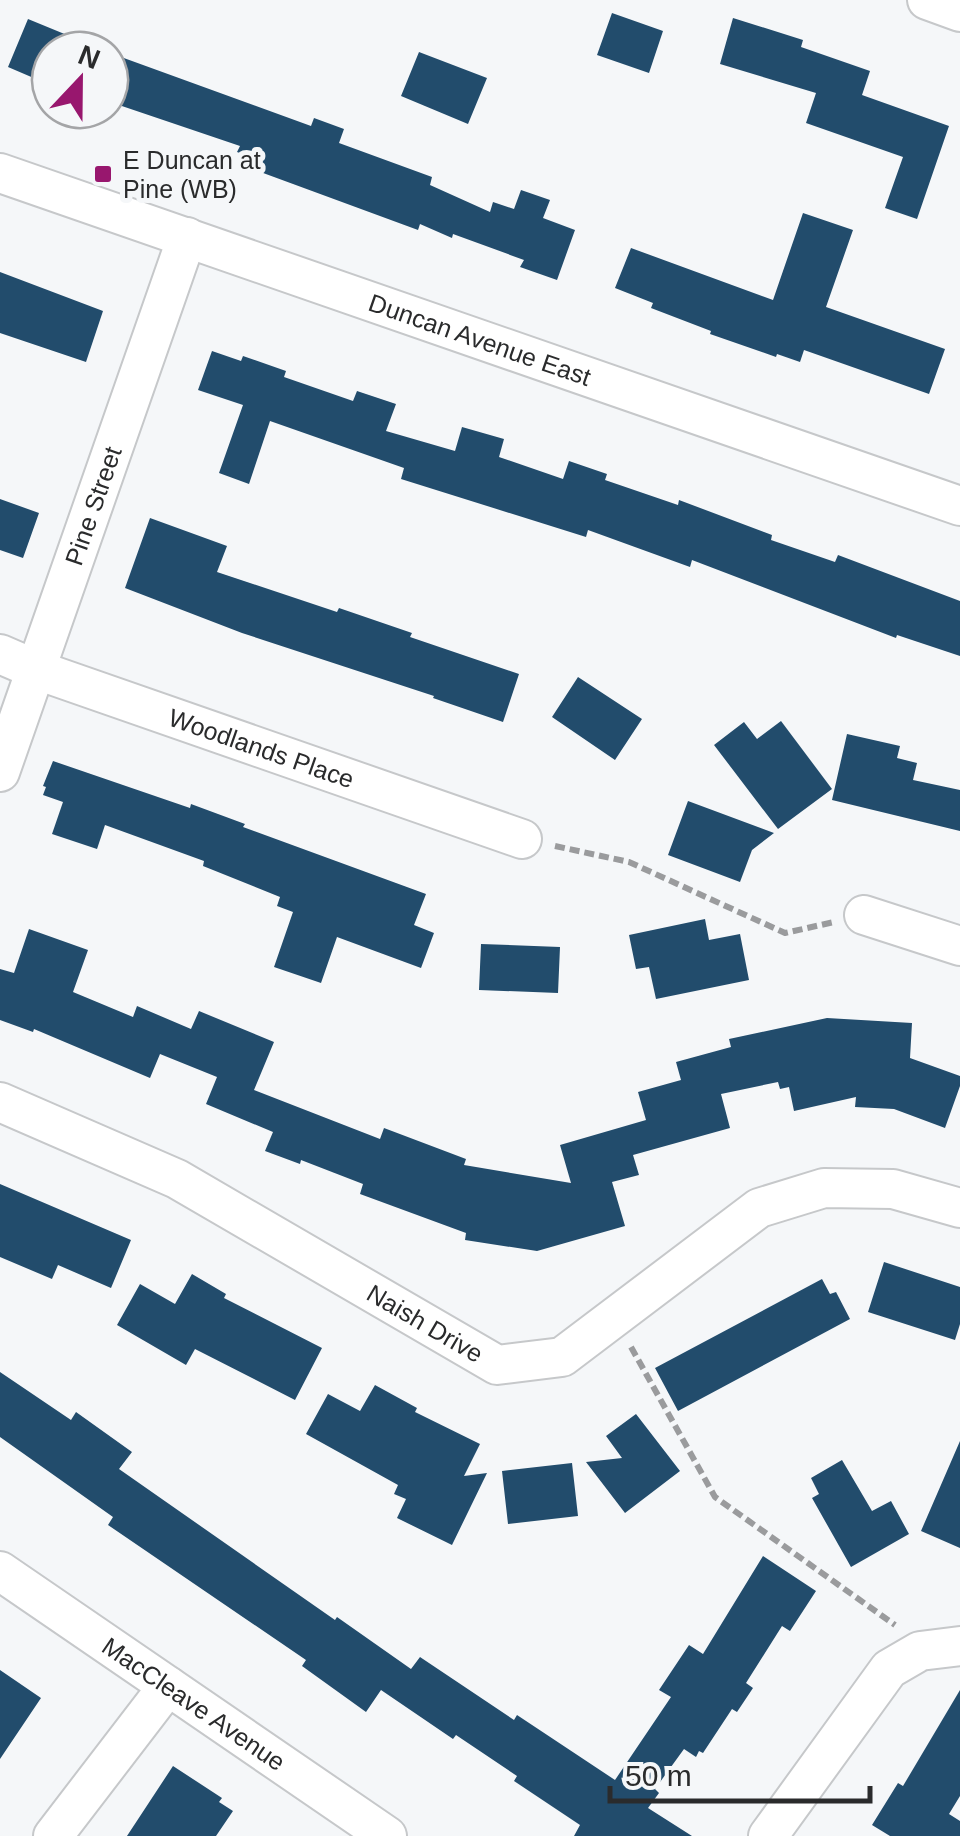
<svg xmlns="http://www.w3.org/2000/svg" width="960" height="1836" font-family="Arial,sans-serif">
  <rect width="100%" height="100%" fill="#f5f7f9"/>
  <!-- building -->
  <path fill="#224c6c" d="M612 13 663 31 649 73 597 55Z
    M733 18 803 40 801 47 870 71 862 95 949 126 917 219 885 208 903 157 806 123 816 93 720 64Z
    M28 19 101 49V50H50V85L8 67Z
    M419 52 487 78 468 124 401 96Z
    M110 53 311 126 314 118 344 129 339 143 432 177 430 185 490 212 493 202 514 209 521 190 550 200 543 218 575 230 557 280 520 267 524 260 453 234 452 238 420 224 418 230 255 170 259 160 237 152 240 146 110 102Z
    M803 213 853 230 826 307 945 349 929 394 804 350 800 362 777 354 776 357 710 334 711 331 651 308 653 303 615 288 631 248 773 300Z
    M0 272 103 311 86 362 0 333Z
    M212 351 241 361 243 356 286 371 284 377 353 401 357 391 396 404 386 431 455 451 462 427 504 439 499 457 563 479 569 461 607 474 605 480 678 505 679 500 772 535 771 540 835 562 838 555 960 601V656L897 635 896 638 692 560 690 567 588 530 586 537 401 479 404 468 270 421 249 484 219 473 243 405 198 390Z
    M0 499 39 513 23 558 0 550Z
    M150 518 227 546 217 572 337 612 339 608 412 633 410 637 519 674 503 722 433 698 434 696 242 633 125 588Z
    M578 677 642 719 615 760 552 717Z
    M781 721 832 789 778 829 714 745 744 722 757 739Z
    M847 734 900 746 897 758 917 763 913 780 960 790V831L832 800Z
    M53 761 190 808 191 804 245 824 243 827 426 894 414 925 434 933 421 968 337 937 321 983 274 967 293 912 277 906 280 897 203 866 204 861 105 825 97 849 52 834 63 802 43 795 46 787 43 786Z
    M688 801 774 833 752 850 740 882 668 855Z
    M705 919 709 940 740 934 749 980 656 999 649 967 636 969 629 935Z
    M29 929 88 950 73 992 133 1017 137 1006 191 1029 199 1011 274 1042 254 1090 380 1139 384 1128 466 1159 464 1165 571 1183 560 1145 646 1120 638 1092 681 1080 676 1062 731 1047 729 1039 827 1018 912 1023 910 1058 960 1076V1086L945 1128 894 1109 855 1107 856 1097 794 1111 789 1087 780 1089 778 1082 721 1094 730 1128 633 1155 639 1175 612 1182 625 1226 537 1251 465 1240 466 1233 360 1194 363 1184 301 1160 300 1164 265 1151 273 1132 206 1104 217 1077 160 1054 150 1078 34 1029 33 1032 0 1020V969L14 973Z
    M481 944 560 947 558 993 479 990Z
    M0 1184 131 1240 111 1288 58 1265 52 1279 0 1257Z
    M884 1262 960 1287V1324L955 1340 868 1312Z
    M192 1274 226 1294 224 1298 322 1348 295 1400 195 1349 186 1365 117 1325 140 1284 175 1304Z
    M822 1279 830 1294 836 1292 850 1319 678 1411 655 1368Z
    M0 1372 71 1420 76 1412 132 1452 119 1469 335 1620 337 1617 411 1669 420 1657 514 1720 517 1715 615 1780 671 1697 659 1690 689 1645 703 1654 763 1556 816 1591 790 1631 782 1626 746 1683 753 1688 737 1712 732 1709 703 1753 699 1751 696 1757 684 1749 655 1789 659 1793 648 1808 692 1836H574L580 1825 514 1781 517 1776 456 1735 453 1739 381 1690 366 1712 302 1666 306 1660 108 1525 113 1517 0 1437Z
    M375 1385 417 1408 415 1412 480 1444 464 1476 487 1473 452 1545 397 1518 406 1499 394 1494 398 1485 306 1434 328 1394 360 1411Z
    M636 1414 680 1471 625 1513 586 1462 622 1458 606 1436Z
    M960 1441V1548L921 1531Z
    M842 1460 872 1511 891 1501 909 1534 851 1567 812 1498 819 1494 811 1478Z
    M572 1463 578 1516 508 1524 502 1471Z
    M0 1670 41 1698 0 1759Z
    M960 1690V1796L949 1814 960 1821V1836H890L872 1825 898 1783 903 1786Z
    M173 1766 222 1798 219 1802 233 1811 216 1836H127Z"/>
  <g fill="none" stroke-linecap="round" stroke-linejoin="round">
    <defs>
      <g id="minor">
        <path d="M927 0 960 12"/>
        <path id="s1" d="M0 173 960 506"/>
        <path id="s2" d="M0 654 37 670 522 839"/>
        <path id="s3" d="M0 772 187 237"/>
        <path d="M864 915 960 946"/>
        <path id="s4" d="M0 1102 177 1179 497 1365 562 1357 759 1208 824 1188 893 1189 960 1208"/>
        <path id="s5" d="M0 1571 387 1836"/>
        <path d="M53 1836 168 1686"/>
        <path d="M768 1836 889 1669 920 1651 960 1646"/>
      </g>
    </defs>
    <!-- minor casing -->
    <use href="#minor" stroke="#c6c8ca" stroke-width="42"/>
    <!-- path -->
    <path stroke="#9a9b9d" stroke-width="6" stroke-dasharray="10 5" stroke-linecap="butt" d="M555 846 629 862 785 933 834 922
      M631 1347 715 1497 895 1625"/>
    <!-- minor -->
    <use href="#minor" stroke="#fff" stroke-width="38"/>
  </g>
  <!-- markers -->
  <rect fill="#98176e" stroke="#f5f7f9" stroke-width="4" x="93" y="164" width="20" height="20" rx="5"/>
  <g text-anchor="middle" stroke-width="10" stroke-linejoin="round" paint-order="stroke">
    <!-- poi labels -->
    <g font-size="25" fill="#2a2b2c" stroke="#f5f7f9" text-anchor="start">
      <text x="123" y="169">E Duncan at<tspan x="123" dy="29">Pine (WB)</tspan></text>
    </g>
    <!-- street labels -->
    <g font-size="25" fill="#2a2b2c" stroke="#f5f7f9">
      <text dy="9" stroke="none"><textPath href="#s1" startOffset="508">Duncan Avenue East</textPath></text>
      <text dy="9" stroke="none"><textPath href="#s3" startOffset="282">Pine Street</textPath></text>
      <text dy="9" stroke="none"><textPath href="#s2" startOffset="278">Woodlands Place</textPath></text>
      <text dy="9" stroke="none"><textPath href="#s4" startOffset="480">Naish Drive</textPath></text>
      <text dy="9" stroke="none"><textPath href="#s5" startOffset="235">MacCleave Avenue</textPath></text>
    </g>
  </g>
  <!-- north arrow -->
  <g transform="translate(80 80) rotate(22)"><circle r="48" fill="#f5f7f9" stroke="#a4a5a7" stroke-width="2.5"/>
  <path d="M0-8L18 38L0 25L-18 38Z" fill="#98176e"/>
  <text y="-15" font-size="28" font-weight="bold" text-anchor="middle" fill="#2a2b2c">N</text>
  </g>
  <!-- scale -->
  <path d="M610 1786v15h260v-15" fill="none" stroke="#2a2b2c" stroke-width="5"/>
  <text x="625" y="1786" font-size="30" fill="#2a2b2c" stroke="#f5f7f9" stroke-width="8" paint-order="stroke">50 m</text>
</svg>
